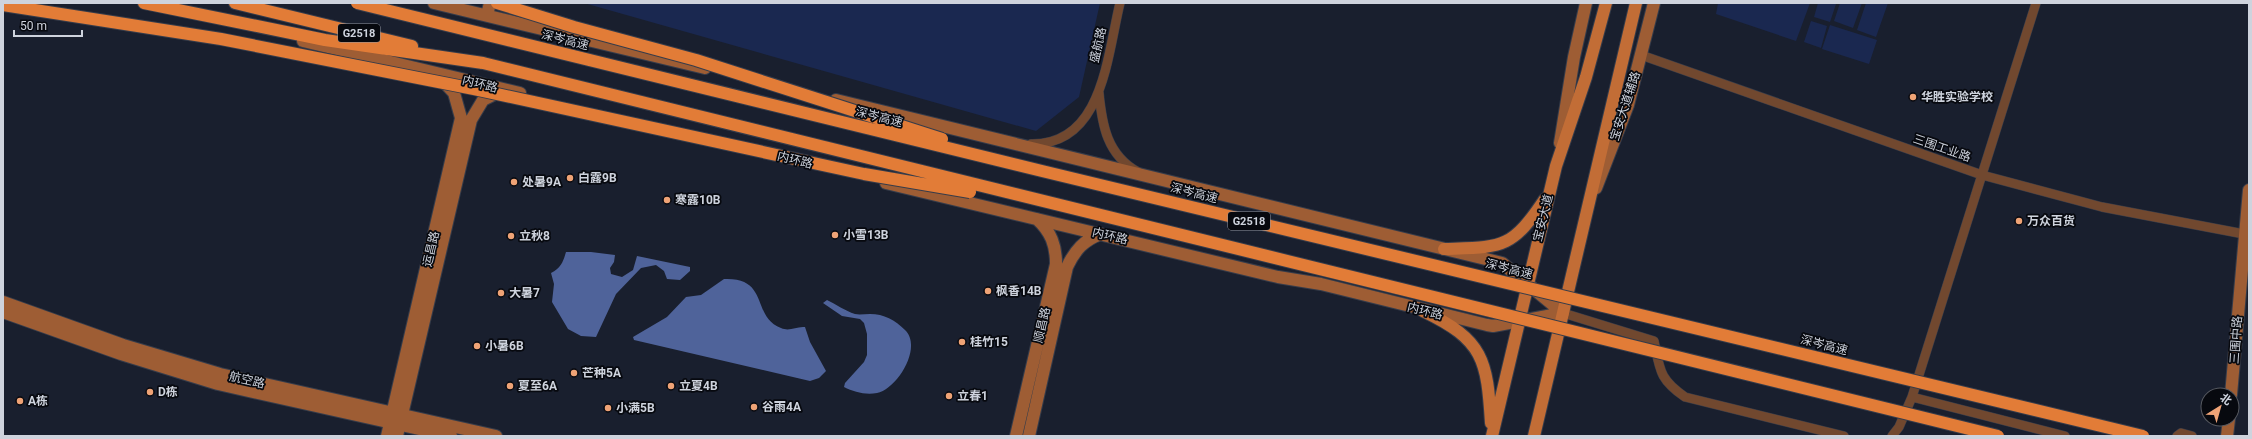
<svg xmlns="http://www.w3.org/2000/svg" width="2252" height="439" font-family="Roboto,'Noto Sans SC',sans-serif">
  <rect width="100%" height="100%" fill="#191f2e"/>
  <!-- green -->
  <path fill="#1a2850" d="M584 3H1100L1079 97 1036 131Z
    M1718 3H1810L1796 41 1716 14Z
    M1818 3 1836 4 1830 22 1814 17Z
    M1840 3H1862L1853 28 1834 21Z
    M1866 3H1888L1876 37 1857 30Z
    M1811 21 1827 26 1821 48 1804 42Z
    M1830 25 1877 40 1869 64 1822 49Z"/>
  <!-- water -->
  <path fill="#4f639a" d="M566 252H591L615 255 614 262 610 268 611 274 622 277 633 270 637 256 690 267V271L680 280 667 279 664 271 656 265 641 268 616 294 596 337 581 336 568 329 552 302 554 284 551 273C561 268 563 262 566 252Z
    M724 279C770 277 751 317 781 328 790 332 796 326 805 327L810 342 826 371 819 378 810 381 634 340 633 337 667 317 686 297 701 295Z
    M827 300C836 304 845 311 855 314 859 315 865 314 870 314 884 314 895 320 905 330 923 347 897 389 877 393 865 395 854 392 844 387L845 383 864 362 867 355V334L864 323 860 319 842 316 823 303Z"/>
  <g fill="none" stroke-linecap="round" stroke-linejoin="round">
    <defs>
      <path id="street" d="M1641 55 1982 175 2102 207 2244 234
        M1099 93C1102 125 1107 155 1138 172
        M1031 144C1103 145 1107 56 1120 3
        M1563 313 1654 341C1660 370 1659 379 1685 397L1844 436
        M1912 397 2065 436
        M1892 436 1899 427 1912 397 2036 3
        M2177 436 2181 433 2192 436"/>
      <path id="secondary" d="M434 3 705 68
        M487 15 490 3
        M303 41 520 93
        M836 100 1502 263 1563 313
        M1560 143 1574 57 1586 3
        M886 183 1278 277 1321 284 1487 325 1493 326 1563 313
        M1596 188 1628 105 1654 3
        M3 302 123 345 220 374 496 436
        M3 312 121 354 218 384 451 436
        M2231 395 2249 190
        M387 436 461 118 454 93 442 80
        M397 436 471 120 483 100 499 92
        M1016 436 1056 264C1056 245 1051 232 1037 219
        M1029 436 1067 267C1075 250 1084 240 1101 234
        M2227 436 2229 419"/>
      <path id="primary" d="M1444 249C1502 247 1511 250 1545 199
        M1423 311C1484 340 1487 360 1491 423
        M1492 436 1556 166 1586 77 1606 3
        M1534 436 1636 3"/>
      <path id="highway" d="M144 3 325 40 483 63
        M235 3 412 46"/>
    </defs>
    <!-- street casing -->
    <use href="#street" stroke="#363c4a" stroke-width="10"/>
    <!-- secondary casing -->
    <use href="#secondary" stroke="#363c4a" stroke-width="14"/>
    <!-- primary casing -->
    <use href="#primary" stroke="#363c4a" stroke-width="14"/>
    <!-- highway casing -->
    <use href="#highway" stroke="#363c4a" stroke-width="14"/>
    <!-- street -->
    <use href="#street" stroke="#71482f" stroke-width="9"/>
    <!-- secondary -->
    <use href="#secondary" stroke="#9e5d34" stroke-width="12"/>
    <!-- primary -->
    <use href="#primary" stroke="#c26d36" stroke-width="12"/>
    <!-- highway -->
    <use href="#highway" stroke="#e27c37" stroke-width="12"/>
    <defs>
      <path id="highway-bridge" d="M357 3 1042 171 2143 436
        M497 3 574 27 696 60 942 139
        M3 5 221 39 474 89 864 174 970 192
        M483 63 1998 436"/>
    </defs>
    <!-- highway-bridge casing -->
    <use href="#highway-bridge" stroke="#363c4a" stroke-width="14" stroke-linecap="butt"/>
    <!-- highway-bridge -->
    <use href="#highway-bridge" stroke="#e27c37" stroke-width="12"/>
  </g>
  <!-- markers -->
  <g fill="#efa376" stroke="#07090f" stroke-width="1.5">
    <circle cx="1913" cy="97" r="4"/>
    <circle cx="570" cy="178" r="4"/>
    <circle cx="514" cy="182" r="4"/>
    <circle cx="667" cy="200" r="4"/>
    <circle cx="2019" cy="221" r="4"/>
    <circle cx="835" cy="235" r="4"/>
    <circle cx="511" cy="236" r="4"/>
    <circle cx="988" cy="291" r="4"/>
    <circle cx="501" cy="293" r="4"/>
    <circle cx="962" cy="342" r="4"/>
    <circle cx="477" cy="346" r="4"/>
    <circle cx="574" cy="373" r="4"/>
    <circle cx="510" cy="386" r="4"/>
    <circle cx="671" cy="386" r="4"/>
    <circle cx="150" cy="392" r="4"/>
    <circle cx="949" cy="396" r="4"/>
    <circle cx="20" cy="401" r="4"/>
    <circle cx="754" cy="407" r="4"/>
    <circle cx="608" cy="408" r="4"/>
  </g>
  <g text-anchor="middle" stroke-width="3.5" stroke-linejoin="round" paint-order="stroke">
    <!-- shield labels -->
    <g fill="#07090f" stroke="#92969f" stroke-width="1">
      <rect x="338" y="24" width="42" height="18" rx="3"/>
      <rect x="1228" y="212" width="42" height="18" rx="3"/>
    </g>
    <g font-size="11" font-weight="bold" fill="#ced3dd">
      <text x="359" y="37">G2518</text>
      <text x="1249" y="225">G2518</text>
    </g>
    <!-- street labels -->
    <g font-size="12" fill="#ced3dd" stroke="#07090f">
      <text transform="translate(565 40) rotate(14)" y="4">深岑高速</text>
      <text transform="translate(1098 45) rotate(-77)" y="4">盛航路</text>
      <text transform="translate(480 84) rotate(14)" y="4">内环路</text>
      <text transform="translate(1625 106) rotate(-72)" y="4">宝安大道辅路</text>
      <text transform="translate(879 117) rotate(14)" y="4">深岑高速</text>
      <text transform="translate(1942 148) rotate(19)" y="4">三围工业路</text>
      <text transform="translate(795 160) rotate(14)" y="4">内环路</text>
      <text transform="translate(1194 193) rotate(14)" y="4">深岑高速</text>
      <text transform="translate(1543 218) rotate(-76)" y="4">宝安大道</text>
      <text transform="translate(1110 236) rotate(13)" y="4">内环路</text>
      <text transform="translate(431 249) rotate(-77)" y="4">运昌路</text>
      <text transform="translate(1509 269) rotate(14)" y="4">深岑高速</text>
      <text transform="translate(1425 311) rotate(14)" y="4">内环路</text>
      <text transform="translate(1042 325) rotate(-77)" y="4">顺昌路</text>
      <text transform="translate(2236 340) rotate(-86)" y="4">三围中路</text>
      <text transform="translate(1824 345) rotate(14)" y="4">深岑高速</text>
      <text transform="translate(247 380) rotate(13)" y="4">航空路</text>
    </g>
    <!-- poi labels -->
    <g font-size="12" font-weight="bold" fill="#ced3dd" stroke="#07090f" text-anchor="start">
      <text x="1921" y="101">华胜实验学校</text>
      <text x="578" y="182">白露9B</text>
      <text x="522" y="186">处暑9A</text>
      <text x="675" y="204">寒露10B</text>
      <text x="2027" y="225">万众百货</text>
      <text x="843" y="239">小雪13B</text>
      <text x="519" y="240">立秋8</text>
      <text x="996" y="295">枫香14B</text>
      <text x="509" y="297">大暑7</text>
      <text x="970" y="346">桂竹15</text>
      <text x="485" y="350">小暑6B</text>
      <text x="582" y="377">芒种5A</text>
      <text x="518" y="390">夏至6A</text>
      <text x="679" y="390">立夏4B</text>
      <text x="158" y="396">D栋</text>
      <text x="957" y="400">立春1</text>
      <text x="28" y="405">A栋</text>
      <text x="762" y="411">谷雨4A</text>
      <text x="616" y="412">小满5B</text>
    </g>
  </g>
  <!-- border -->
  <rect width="2252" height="439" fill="none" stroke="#ced3dd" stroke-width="8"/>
  <!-- north arrow -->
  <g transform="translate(2220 407) rotate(37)"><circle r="19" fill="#07090f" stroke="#575a61"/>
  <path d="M0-3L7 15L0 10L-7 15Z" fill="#efa376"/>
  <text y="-6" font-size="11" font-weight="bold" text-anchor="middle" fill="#ced3dd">北</text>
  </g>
  <!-- scale -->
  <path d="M14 30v6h68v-6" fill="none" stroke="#ced3dd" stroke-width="2"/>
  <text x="20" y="30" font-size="12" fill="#ced3dd" stroke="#07090f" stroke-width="3" paint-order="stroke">50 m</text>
</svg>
